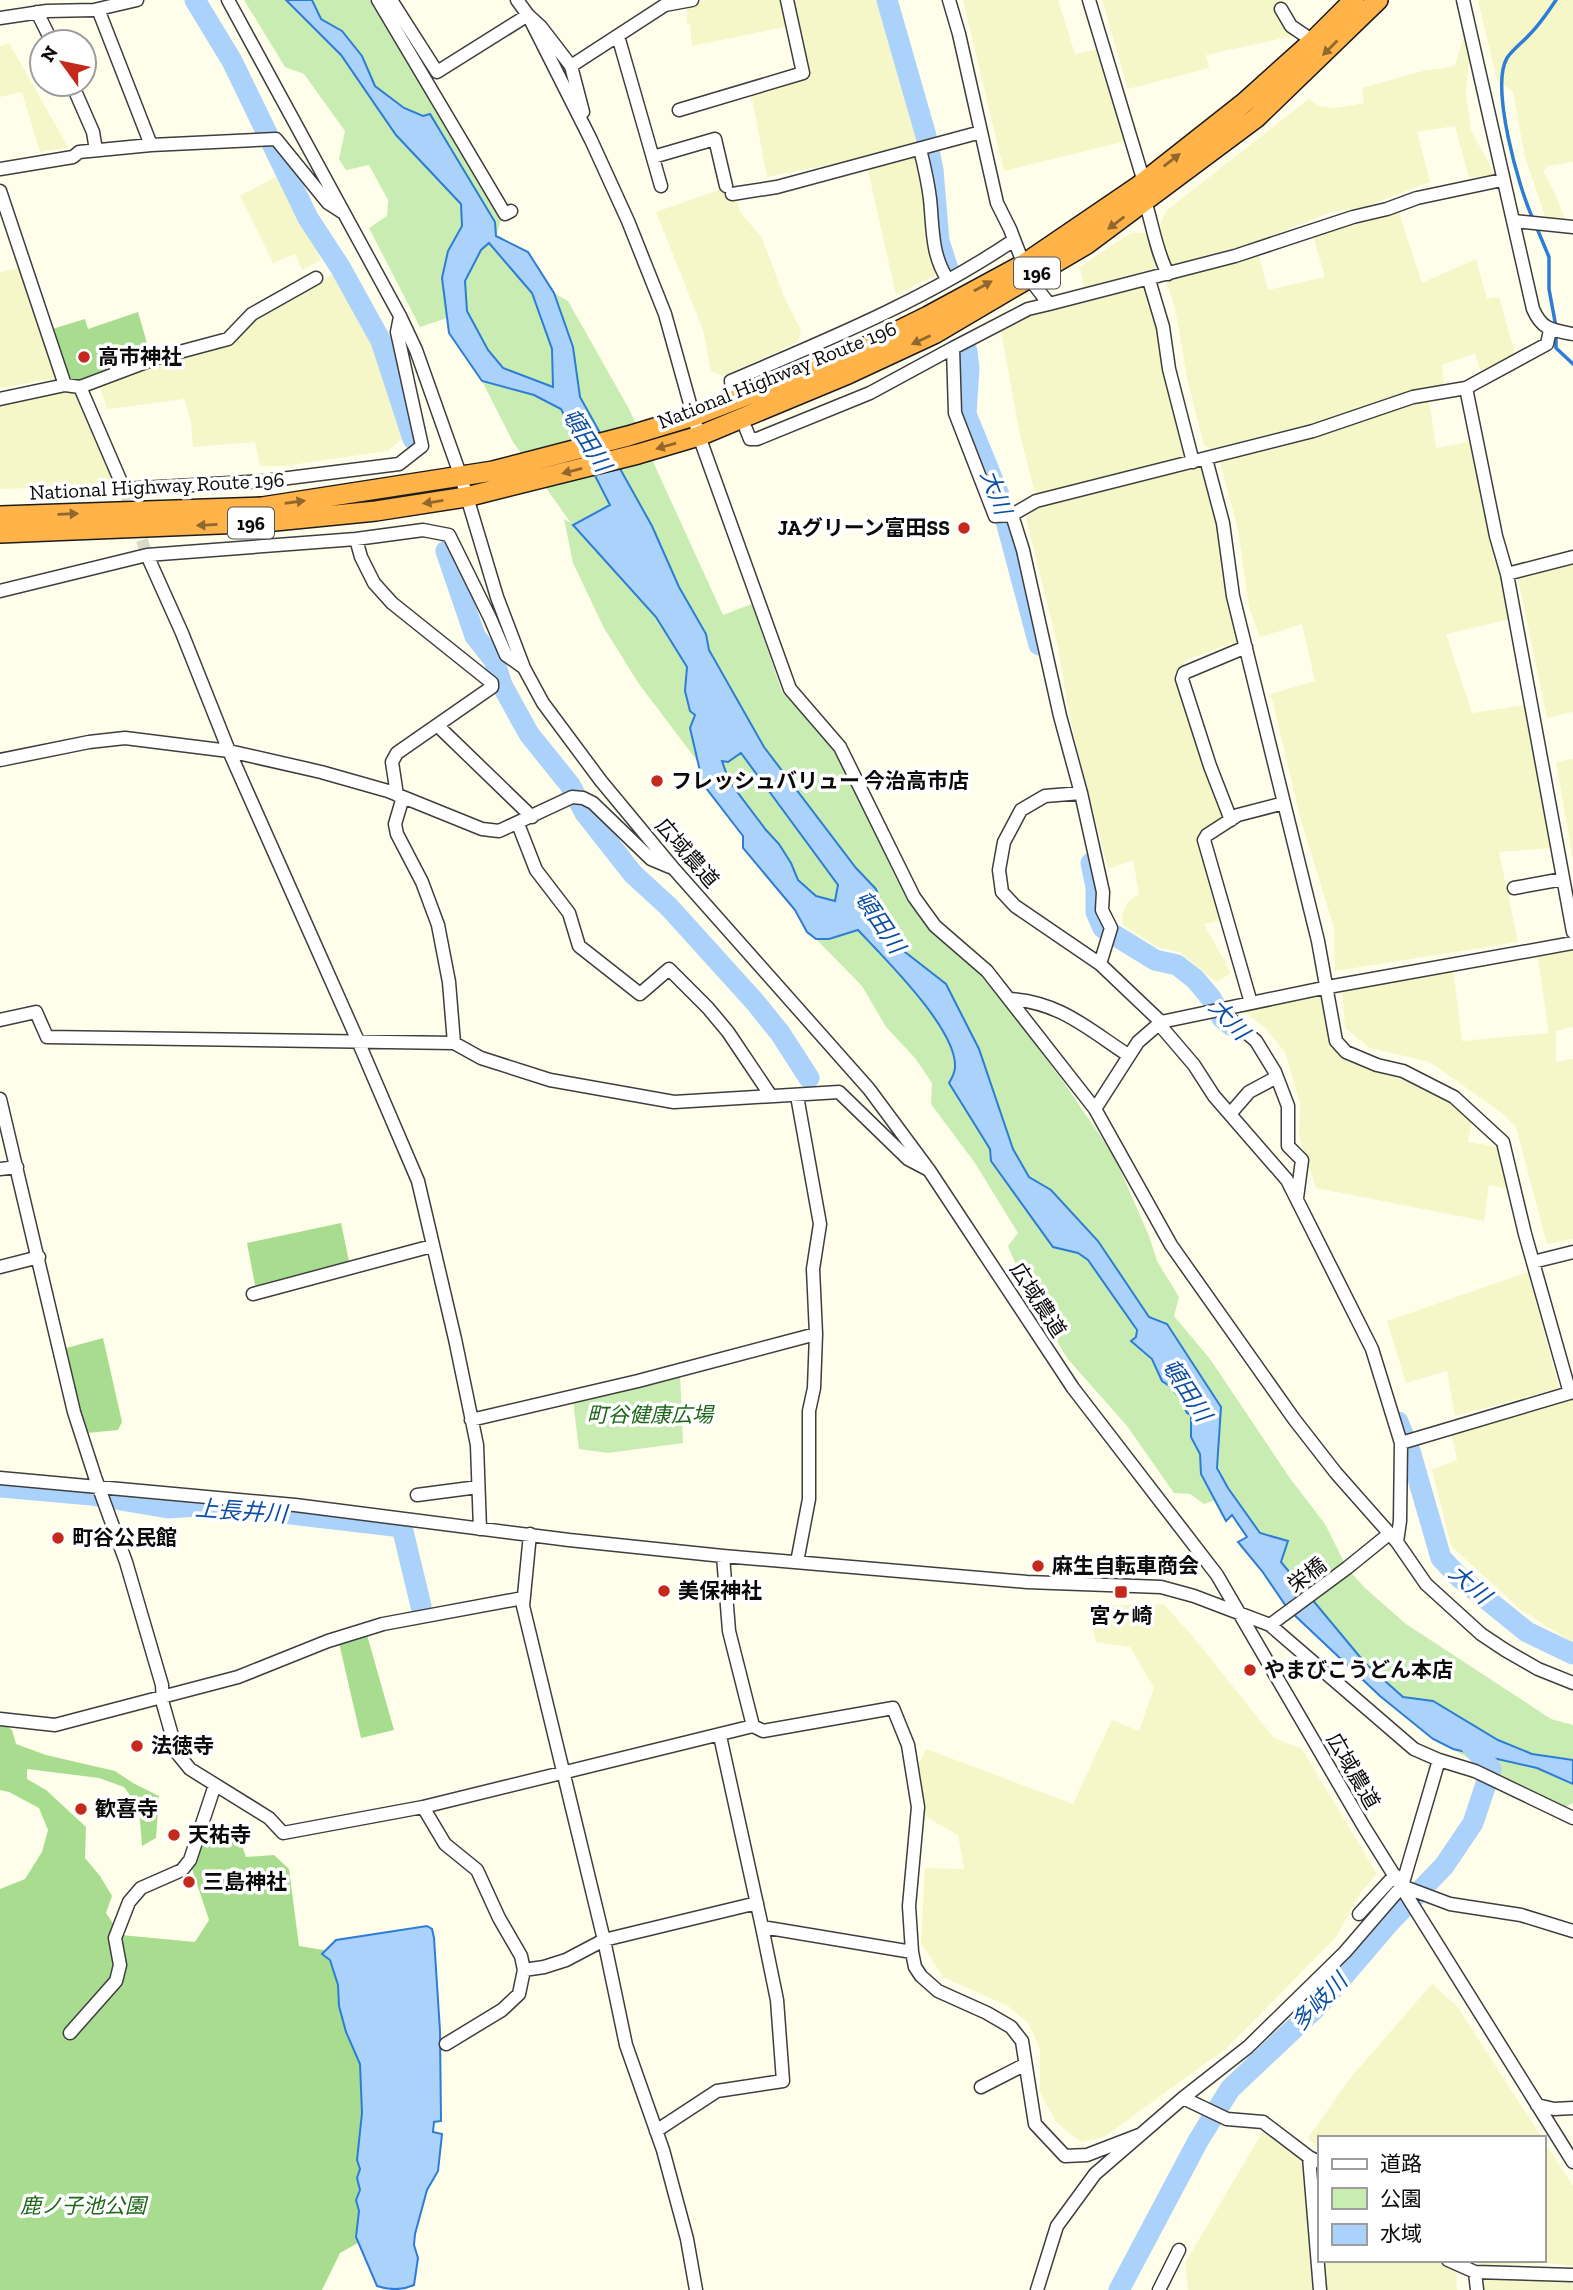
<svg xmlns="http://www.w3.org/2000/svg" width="1573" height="2290" font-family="'Zilla Slab','Noto Sans JP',serif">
  <rect width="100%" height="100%" fill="#fffeea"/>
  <!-- farmland -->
  <path fill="#f5f7c8" d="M706 0H783L789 26 692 46 690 24H687V5Z
    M793 0H883L921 140 867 157 767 177 751 93 802 78 810 70Z
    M963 0H1058L1075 54 1099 49 1126 141 1004 171Z
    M1102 0H1285L1276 7 1293 36 1206 55 1209 68 1128 89Z
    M1478 0H1573V162L1548 166 1543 171 1556 195 1566 223 1546 219 1525 157 1513 92 1497 80Z
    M1464 34 1470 53 1466 93 1471 130 1495 175 1469 178 1455 126 1417 132 1430 182 1364 207 1331 212 1274 235 1178 267 1167 262 1160 224 1167 210 1309 99 1319 106 1335 108 1364 103 1362 88 1423 71 1455 66Z
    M9 43 68 147 40 152 22 92 0 97V46Z
    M918 153 939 273 896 295 867 166Z
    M279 175 321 260 302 270 295 254 273 263 240 196Z
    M733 185 740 212 762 238 785 299 801 330 798 342 723 376 711 371 703 330 656 212Z
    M1398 210 1422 283 1476 259 1487 299 1499 297 1515 354 1481 372 1475 353 1442 365 1444 384 1320 421 1210 449 1204 445 1188 383 1175 308 1166 280 1258 253 1268 290 1325 277 1313 236Z
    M1131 233H1146L1159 267 1084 287 1080 267Z
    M20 268 58 378 0 388V272Z
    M335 273 370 329 403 438 388 451 284 466H260L255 442 193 447 191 423 184 399 107 409 99 384 162 360 232 344 255 319Z
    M1146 284 1188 456 1093 481 1035 493 1019 431 1001 330 1028 312Z
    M64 390 78 394 115 485 0 489V405Z
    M1429 400 1436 448 1474 441 1511 619 1446 634 1472 713 1525 705 1552 848 1499 852 1518 942 1335 971 1334 928 1300 817 1271 694 1315 681 1302 624 1260 637 1249 607 1238 530 1220 461 1314 436 1415 401Z
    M1203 462 1217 516 1241 640 1186 660 1182 670 1226 818 1204 831 1223 920 1204 924 1231 973 1216 982 1180 952 1159 948 1123 925 1122 914 1128 902 1139 894 1133 860 1108 869 1070 719 1057 643 1026 518 1037 505Z
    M1573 564V712L1547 718 1518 578Z
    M1573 759V861L1556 762Z
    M1573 946V1027L1556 1031V1062L1573 1059V1239L1547 1244 1516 1127 1503 1114 1430 1062 1370 1048 1345 1028 1342 988 1453 969 1462 1041 1549 1033 1537 953Z
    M1324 991 1330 1041 1339 1051 1400 1074 1452 1101 1472 1121 1468 1142 1498 1147 1508 1189 1489 1185 1484 1221 1316 1188 1299 1136 1300 1103 1285 1052 1265 1028 1240 1008Z
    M1528 1272 1559 1388 1455 1416 1447 1371 1406 1383 1387 1321Z
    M1573 1398V1643L1520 1609 1451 1546 1432 1470 1457 1460 1452 1435Z
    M1163 1604 1191 1634 1274 1738 1302 1749 1377 1874 1361 1892 1336 1937 1228 2047 1104 2137 1081 2142 1056 2122 1040 2092V2049L1029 2024 1008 2006 943 1977 921 1943 925 1868 964 1869 958 1835 926 1817 917 1768 926 1749 1073 1804 1112 1720 1139 1731 1154 1688 1130 1647 1096 1642 1088 1606Z
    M1432 1984 1457 2006 1542 2138H1319V2149L1308 2138 1351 2077Z
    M1265 2128 1304 2159 1315 2290H1188L1185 2263Z
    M1543 2140 1573 2186V2266L1547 2263 1485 2266 1469 2260H1543Z
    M1322 2260H1430L1455 2267 1457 2290H1324Z
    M1479 2276 1557 2280 1572 2282 1573 2290H1481Z"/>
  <!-- green -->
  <path fill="#c8ecb1" d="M244 0H286L341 55 396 135 461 204 462 226 448 251 442 278 447 318 420 327 369 228 387 216 388 200 369 165 346 170 339 159 345 131 304 74 285 67Z
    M311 0H370L502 217 496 236 423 116 404 108 375 86 361 56 342 31 319 20Z
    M489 243 532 293 552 349 553 388 503 368 488 350 466 311 465 281 481 250Z
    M554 293 568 301 629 409 723 615 752 604 782 692 836 751 897 880 922 919 981 973 1062 1080 1114 1156 1149 1236 1157 1261 1179 1297 1174 1316 1210 1359 1289 1477 1325 1524 1347 1568 1365 1588 1406 1624 1551 1719 1573 1725V1760L1532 1754 1498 1740 1433 1701 1403 1697 1365 1663 1280 1562 1288 1541 1260 1533 1228 1488 1149 1317 1098 1241 1051 1190 1029 1177 1013 1149 979 1049 946 984 905 952 902 935 889 927 876 889 856 868 764 747 709 650 706 634 679 587 652 526 580 397 573 347Z
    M482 381C506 388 539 392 559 408 571 417 602 487 611 505L573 526 656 617 687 668C682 683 688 696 690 711L695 714 693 744 698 762 639 684 604 628 573 563 564 519 571 523 513 442Z
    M740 753 838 885 835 902 816 896 798 880 791 863 779 844 766 830 729 781 721 761 728 762Z
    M858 930C884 958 957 1029 955 1068 955 1073 952 1078 949 1083L990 1149 991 1161 1053 1247 1078 1253 1088 1260 1134 1326 1137 1337 1132 1341 1152 1359 1162 1381 1171 1387 1191 1414V1437L1200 1454 1201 1474 1215 1500 1204 1504 1190 1494 1174 1493 1127 1426 1067 1358 1025 1287 1008 1246 1018 1233 975 1163 931 1104 932 1083 915 1058 886 1027 862 986 814 937 829 939Z
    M680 1374 683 1443 608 1453 579 1449 573 1401Z
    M1449 1747 1537 1768 1573 1784V1803L1565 1807 1499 1776Z"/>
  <!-- forest -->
  <path fill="#a8dd8f" d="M138 312 151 357 78 383 66 381 49 330 85 319 88 329Z
    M341 1223 350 1266 256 1290 247 1243Z
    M103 1338 122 1422 118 1430 87 1433 82 1425 63 1349Z
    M367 1635 394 1730 361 1738 339 1643Z
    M0 1721 12 1730 16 1744 46 1755 115 1771 133 1783 159 1796 156 1838 142 1846 139 1808 124 1787 99 1778 27 1769V1779L46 1790 86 1827 85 1858 100 1876 112 1896 106 1913 121 1935 195 1942 209 1920 192 1869 203 1843 217 1822 235 1825 246 1857 274 1855 289 1869 299 1946 348 1954 374 2065 372 2235 340 2253 322 2290H0V1889L25 1879 42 1852 48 1830 39 1808 9 1792 0 1790Z"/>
  <!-- water -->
  <path fill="#abd2fa" stroke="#2d7dd6" stroke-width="2" fill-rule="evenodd" d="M286 0H312L321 19 342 31 362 56 375 86 404 108 423 116 430 114 495 222 496 236 528 252 554 293 573 347 580 397 652 526 679 587 706 634 709 650 764 747 856 868 876 889 889 927 902 935 905 952 946 984 979 1049 1013 1149 1029 1177 1051 1190 1098 1241 1149 1317 1167 1324 1221 1407 1217 1468 1228 1488 1260 1533 1288 1541 1281 1562 1365 1663 1403 1697 1433 1701 1498 1740 1532 1754 1573 1760V1784L1537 1768 1453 1749 1433 1739 1380 1696 1288 1609 1262 1571 1238 1542 1247 1537 1232 1515 1226 1521 1201 1474 1200 1454 1191 1437V1415L1187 1413 1181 1400 1171 1387 1162 1381 1152 1359 1131 1341 1136 1337 1137 1330 1088 1260 1078 1253 1053 1247 991 1161 990 1149 949 1083C952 1078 955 1072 955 1067 957 1029 884 958 858 930L829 939H816L807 932 795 910 743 848V836L703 784 690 728 695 715 690 711 685 691 687 667 656 617 573 525 610 505 561 409 534 395 482 381 449 333 442 278 448 251 462 226 461 204 396 135 341 55ZM489 243 532 293 552 349 553 387 503 368 488 350 467 311 465 281 481 250ZM741 753 838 885 835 901 816 896 798 880 791 863 779 844 766 830 729 781 722 761 728 762Z
    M427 1926 432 1929 434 1938 440 2031 441 2121 434 2122 433 2132 442 2134 438 2171 427 2190 415 2234 414 2245 418 2258 414 2285C403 2290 389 2290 377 2286L356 2237 359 2211 356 2200 360 2190 357 2178 360 2169 357 2160 362 2113 360 2064 346 2032 339 2006 338 1985 330 1960 322 1954 336 1940Z"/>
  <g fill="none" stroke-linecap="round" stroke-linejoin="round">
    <!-- stream -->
    <path stroke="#2d7dd6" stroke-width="3.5" d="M1533 219C1519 189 1490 87 1507 58 1513 49 1523 42 1530 34 1540 24 1548 12 1556 0
      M1536 226 1549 257V289L1556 327
      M1556 335V348L1573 364"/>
    <!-- river -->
    <path stroke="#abd2fa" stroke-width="21" d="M195 0 232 61 308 218 340 267 381 341 413 439
      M887 0 926 136 933 170 939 241 948 269
      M967 351 969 368 966 414 999 495 1039 645
      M446 551 475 636 494 660 502 685 529 734 570 785 585 813 633 874 669 907 755 1002 780 1033 809 1078
      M1091 863 1096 887V912L1103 928 1155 960 1177 965 1195 979 1211 998 1222 1018 1232 1026
      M1398 1422 1410 1451 1441 1558 1459 1577 1527 1632 1573 1654
      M0 1487 91 1495 168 1508 213 1505 402 1527 421 1606
      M1119 2290 1198 2141 1230 2089 1319 2005 1389 1923 1444 1866 1473 1823 1491 1769 1462 1734"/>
    <!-- minor-tunnel -->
    <path stroke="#dadac9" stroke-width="12" stroke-dasharray="12 6" stroke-linecap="butt" d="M124 489 147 555"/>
    <defs>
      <path id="minor" d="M228 0 400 316 416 350 461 477 497 597 524 668 543 703 601 781 674 869 869 1089 929 1170 1073 1388 1217 1575 1364 1827 1573 2162
        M378 0 505 214 511 211
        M391 0 437 72 528 15 541 27 571 66 583 112
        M517 0 528 15 591 140 628 221 665 314 699 436 790 689 840 747 914 897 935 926 987 971 1095 1109 1171 1245 1294 1419 1336 1473 1397 1542 1426 1584 1481 1634 1505 1650 1538 1669 1573 1683
        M949 0 959 34 997 203 1010 229 1029 278 1049 304 1235 256 1353 217 1387 209 1417 198 1502 180
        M1089 0 1144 182
        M1463 0 1533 309C1542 330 1552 330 1573 334
        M98 9 151 145
        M1281 9 1291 26 1313 41
        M37 12 52 42
        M0 18 47 11 94 10 137 0
        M618 36 661 186
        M571 66 665 5 692 0
        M72 84 93 132 96 150
        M679 110 803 73 787 0
        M920 149C924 165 928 182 930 199 933 227 931 255 948 280
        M653 157 715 139 726 186
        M0 169 73 157 79 152 151 145 276 139 328 203 342 212
        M0 191 65 385
        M732 194 777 187 981 132
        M1145 201C1153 226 1156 251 1168 274
        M1514 221 1573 227
        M1149 280 1163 327 1169 369 1193 462
        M1049 304 1028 309 953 348 955 413 995 516 1012 515 1036 501 1313 431 1413 397 1466 388 1547 344 1550 330
        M80 387 157 358 228 339 252 314 316 278
        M1466 388 1496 536 1507 574 1573 932
        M732 389 731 381C827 340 927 299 1014 240
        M0 399 65 385 80 387 124 489 265 481 399 464 422 446 397 332 400 317
        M746 429 750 439H757L870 393 953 348
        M1206 459 1223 523 1233 596 1318 941 1336 1041 1346 1052 1377 1065 1403 1071 1454 1097 1503 1142 1525 1234 1570 1393
        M1012 515 1023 550 1060 716 1081 793 1103 892 1102 910 1111 928 1100 964
        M356 539 361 557 374 583 392 603 492 683V687L397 753 392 762 397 795
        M147 555 182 633 229 751 358 1041 418 1181 455 1339 477 1445 480 1529
        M1507 574 1573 557
        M0 591 147 555 356 539 423 530 449 535 490 618 506 655 523 667
        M438 726 532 817
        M0 760 89 742 125 738 229 751 321 772 388 791 482 829 499 831 572 797 583 798 593 803 651 859 670 867
        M1081 793 1045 796 1021 810 1004 842 999 870 1002 892 1015 906 1100 964 1161 1022
        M403 797 395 824 397 834 422 882 438 925 449 982 454 1043
        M1231 820 1210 766 1182 679 1184 673 1246 647
        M518 824 536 870 569 913 579 946 640 994 669 969 708 1008 728 1032 771 1096
        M1514 888 1563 879
        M1009 999C1060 1002 1088 1029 1128 1055
        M1251 1003 1204 840 1207 835 1238 815 1284 803
        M1222 1009 1226 1015 1256 1041 1275 1072 1288 1106V1146L1302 1160 1297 1198
        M0 1020 36 1012 47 1037 454 1043 481 1058 550 1080 674 1102 839 1092 908 1159 927 1169
        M1159 1024 1194 1065 1214 1096 1287 1180 1372 1349 1401 1443 1400 1521 1397 1542
        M797 1096 820 1224 813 1269 816 1334 814 1388 809 1411V1499L797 1562
        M0 1099 74 1412 95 1477 126 1562 162 1685 163 1704 177 1753 190 1769 269 1818 283 1833 423 1807 753 1726 763 1731 893 1708 908 1745 918 1807 909 1906 912 1952 915 1967 921 1976 938 1991 987 2013 1011 2027 1022 2041 1035 2124 1065 2156 1087 2155 1139 2135
        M1095 1109 1138 1042 1161 1022 1328 987 1573 943
        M1230 1114 1249 1092 1277 1077
        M0 1169 17 1167
        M1533 1262 1573 1252
        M0 1267 39 1257
        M253 1294 432 1246
        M471 1420 638 1381 816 1334
        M1401 1443 1573 1392
        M0 1478 295 1505 569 1540 723 1556 1027 1582 1161 1587 1194 1596 1270 1625 1414 1749 1439 1760 1475 1771 1573 1818
        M417 1495 478 1487
        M530 1534 523 1606 604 1940 626 2045 663 2150 687 2239 696 2290
        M723 1556 729 1631 753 1726
        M1270 1625 1347 1568 1389 1534
        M0 1719 55 1725 238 1677 328 1641 383 1624 523 1598
        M720 1736 762 1927 912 1952
        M423 1807 445 1844 477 1870 499 1918 521 1956 524 1970 519 1994 502 2010 446 2044
        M1402 1886 1450 1904 1521 1915 1573 1931
        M1359 1914 1395 1875
        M524 1970 544 1967 566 1960 604 1940 757 1903
        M70 2033 116 1981 120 1965 115 1938 129 1902 141 1888 182 1870 190 1860 215 1785
        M981 2087 1024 2065
        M1183 2098 1227 2119 1263 2122 1309 2157 1319 2162
        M1537 2105 1554 2109 1573 2108
        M656 2131 717 2091 783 2081 777 2000 762 1927
        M1309 2157 1320 2290
        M1448 2260 1475 2272 1573 2275
        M1475 2272 1477 2290
        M1037 2290 1057 2226 1095 2174 1183 2098 1248 2047 1345 1952 1402 1886 1439 1760
        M1159 2290 1179 2250"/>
      <path id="highway" d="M0 516 262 507 493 471 628 436 694 416 843 358 928 316 1024 264 1140 185 1244 103 1313 41 1354 0
        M0 533 265 522 376 511 466 497 638 454 699 436 848 374 934 334 1087 244 1256 118 1378 0"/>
    </defs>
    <!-- minor casing -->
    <use href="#minor" stroke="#3e3e3e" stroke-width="15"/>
    <!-- highway casing -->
    <use href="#highway" stroke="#1c1c1c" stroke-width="22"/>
    <!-- minor -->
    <use href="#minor" stroke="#fff" stroke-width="12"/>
    <!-- highway -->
    <use href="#highway" stroke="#ffb348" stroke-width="19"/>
  </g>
  <!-- one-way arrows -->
  <defs><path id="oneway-solid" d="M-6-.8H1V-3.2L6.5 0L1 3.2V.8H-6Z" transform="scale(1.75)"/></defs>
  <g fill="#91672d">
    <use href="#oneway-solid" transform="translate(1330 48) rotate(135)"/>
    <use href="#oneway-solid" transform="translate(1172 160) rotate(-38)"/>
    <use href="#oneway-solid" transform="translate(1116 223) rotate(143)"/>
    <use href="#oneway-solid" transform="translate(983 286) rotate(-29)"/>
    <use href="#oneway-solid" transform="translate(921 340) rotate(155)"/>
    <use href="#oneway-solid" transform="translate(666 446) rotate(164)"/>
    <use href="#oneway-solid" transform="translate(572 471) rotate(166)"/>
    <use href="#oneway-solid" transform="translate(295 502) rotate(-8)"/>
    <use href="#oneway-solid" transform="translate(433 502) rotate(171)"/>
    <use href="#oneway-solid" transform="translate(68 514) rotate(-2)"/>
    <use href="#oneway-solid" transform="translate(207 525) rotate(177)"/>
  </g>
  <!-- markers -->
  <g fill="#c4291b" stroke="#fff" stroke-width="2.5">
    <circle cx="84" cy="357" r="7"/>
    <circle cx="964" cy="528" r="7"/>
    <circle cx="657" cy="781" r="7"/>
    <circle cx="58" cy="1538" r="7"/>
    <circle cx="1038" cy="1566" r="7"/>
    <circle cx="664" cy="1591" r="7"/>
    <rect x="1114" y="1585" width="14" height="14" rx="3.5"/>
    <circle cx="1250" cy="1670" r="7"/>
    <circle cx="137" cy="1746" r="7"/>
    <circle cx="81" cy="1809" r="7"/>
    <circle cx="174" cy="1835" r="7"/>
    <circle cx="189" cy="1882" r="7"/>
  </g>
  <g text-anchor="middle" stroke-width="7" stroke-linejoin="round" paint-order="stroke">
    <!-- shield labels -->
    <g fill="#fff" stroke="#545454" stroke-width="2">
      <rect x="1014" y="257.5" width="46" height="31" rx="5"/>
      <rect x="228" y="507.5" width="46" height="31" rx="5"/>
    </g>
    <g font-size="19" font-weight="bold" fill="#0b0b0b">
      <text x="1037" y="280">196</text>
      <text x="251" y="530">196</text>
    </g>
    <!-- poi labels -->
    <g font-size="21" font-weight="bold" fill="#0b0b0b" stroke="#fff" text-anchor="start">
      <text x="98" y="364">高市神社</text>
      <text x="950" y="535" text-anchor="end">JAグリーン富田SS</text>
      <text x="671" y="788">フレッシュバリュー 今治高市店</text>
      <text x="72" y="1545">町谷公民館</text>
      <text x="1052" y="1573">麻生自転車商会</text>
      <text x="678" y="1598">美保神社</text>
      <text x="1121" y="1623" text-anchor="middle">宮ヶ崎</text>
      <text x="1264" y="1677">やまびこうどん本店</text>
      <text x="151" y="1753">法徳寺</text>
      <text x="95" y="1816">歓喜寺</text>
      <text x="188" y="1842">天祐寺</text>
      <text x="203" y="1889">三島神社</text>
    </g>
    <!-- street labels -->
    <g font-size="21" fill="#0b0b0b" stroke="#fff">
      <text transform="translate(777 375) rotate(-22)" y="7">National Highway Route 196</text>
      <text transform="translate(157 486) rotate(-3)" y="7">National Highway Route 196</text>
      <text transform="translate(687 853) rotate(49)" y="7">広域農道</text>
      <text transform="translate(1038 1300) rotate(57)" y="7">広域農道</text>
      <text transform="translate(1307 1575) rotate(-37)" y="7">栄橋</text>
      <text transform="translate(1353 1771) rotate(60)" y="7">広域農道</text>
    </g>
    <!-- park labels -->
    <g font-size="21" font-style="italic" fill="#1e6718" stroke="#fff">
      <text x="650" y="1422">町谷健康広場</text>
      <text x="83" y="2213">鹿ノ子池公園</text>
    </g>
    <!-- water labels -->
    <g font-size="23" font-style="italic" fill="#0d4fa5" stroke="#fff">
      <text transform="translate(587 440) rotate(58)" y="8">頓田川</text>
      <text transform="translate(996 492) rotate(69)" y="8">大川</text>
      <text transform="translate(880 922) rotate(56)" y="8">頓田川</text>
      <text transform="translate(1229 1019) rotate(47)" y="8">大川</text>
      <text transform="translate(1187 1390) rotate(57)" y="8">頓田川</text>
      <text transform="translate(241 1511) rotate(4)" y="8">上長井川</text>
      <text transform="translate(1470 1584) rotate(41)" y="8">大川</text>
      <text transform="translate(1319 2002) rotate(-46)" y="8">多岐川</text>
    </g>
  </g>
  <!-- legend -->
  <rect x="1318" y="2136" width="228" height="126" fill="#ffffff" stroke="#9d9d9d" stroke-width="2"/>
  <rect x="1332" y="2159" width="35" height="10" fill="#ffffff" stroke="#9d9d9d" stroke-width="2"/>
  <text x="1380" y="2171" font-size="21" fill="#0b0b0b">道路</text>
  <rect x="1332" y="2188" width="35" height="21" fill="#c8ecb1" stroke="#9d9d9d" stroke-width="2"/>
  <text x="1380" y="2206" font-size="21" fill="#0b0b0b">公園</text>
  <rect x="1332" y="2224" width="35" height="21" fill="#abd2fa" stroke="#9d9d9d" stroke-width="2"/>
  <text x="1380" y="2241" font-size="21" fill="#0b0b0b">水域</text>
  <!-- north arrow -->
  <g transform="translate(63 63) rotate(303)"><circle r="33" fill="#ffffff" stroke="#9d9d9d" stroke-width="2"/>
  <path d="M0-5L12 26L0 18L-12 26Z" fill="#c4291b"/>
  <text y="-10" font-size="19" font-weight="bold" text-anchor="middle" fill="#0b0b0b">N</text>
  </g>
</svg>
